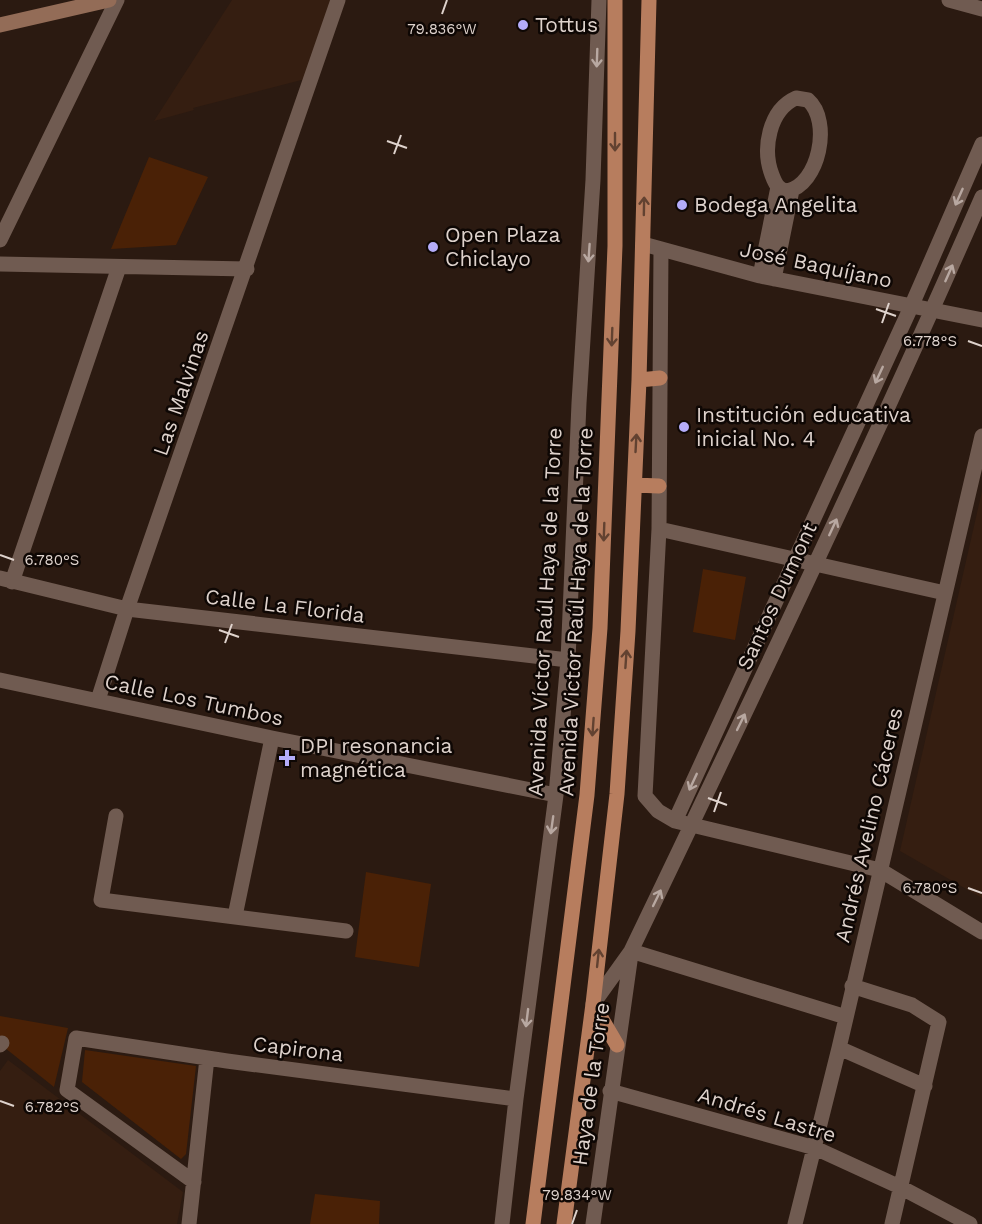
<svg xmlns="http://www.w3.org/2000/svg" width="982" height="1224" font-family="'Work Sans',sans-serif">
  <rect width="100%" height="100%" fill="#2b1a11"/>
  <!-- built -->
  <path fill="#351e11" d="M232 0H337L309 78 193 108 194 110 154 121Z
    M982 491V898L900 851Z
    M8 1060 183 1192 177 1224H0V1071Z"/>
  <!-- green -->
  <path fill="#4a2106" d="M149 157 208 177 176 245 111 249Z
    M703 569 746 577 735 640 693 632Z
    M366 872 431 884 419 967 355 957Z
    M0 1016 68 1028 54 1087 0 1044Z
    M85 1050 196 1066 186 1154 181 1159 82 1082Z
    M315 1194 380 1201 379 1224H310Z"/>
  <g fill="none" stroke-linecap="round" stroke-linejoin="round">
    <!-- street -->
    <path stroke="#705b51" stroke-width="15" d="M949 0 982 9
      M796 98 808 100C832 121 819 185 787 191 778 190 775 183 772 175 762 149 769 110 796 98Z
      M0 240 117 0
      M643 244 760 276 982 320
      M661 249 659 529 645 796 658 811 675 821 880 870 982 932
      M0 264 247 269
      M760 276 778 187
      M774 279 792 190
      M659 529 945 593
      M0 578 127 609 568 660
      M12 582 119 267
      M0 680 272 738 556 795
      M98 700 127 609 338 0
      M116 816 101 900 346 931
      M675 821 911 307 982 144
      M235 916 272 738
      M631 951 846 1017
      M852 986 912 1005 939 1022 892 1224
      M593 1004 631 951C751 701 871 451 982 197
      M0 1045 2 1043
      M839 1048 925 1086
      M610 1091 815 1148 900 1187 970 1224
      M194 1182 67 1090 76 1038 227 1061 516 1099
      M189 1224 207 1058
      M502 1224 516 1099 556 795 568 660 579 403 593 180 599 0
      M593 1224 631 954
      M795 1224 839 1048 982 436"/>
    <!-- secondary -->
    <path stroke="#936c57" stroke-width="15" d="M0 25 109 0"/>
    <!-- primary -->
    <path stroke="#b77d5e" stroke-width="15" d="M639 380 660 378
      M635 485 659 486
      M593 1004 617 1045
      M533 1224 587 795 600 628 615 246V0
      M564 1224 593 1004 617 794 628 631 639 380 649 0"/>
  </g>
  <!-- one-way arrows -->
  <defs><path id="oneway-shaft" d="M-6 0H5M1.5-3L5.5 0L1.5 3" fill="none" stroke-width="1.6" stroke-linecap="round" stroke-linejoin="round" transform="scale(1.5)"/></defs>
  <g stroke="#b8a8a1">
    <use href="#oneway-shaft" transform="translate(597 58) rotate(92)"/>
    <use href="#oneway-shaft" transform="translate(959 197) rotate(114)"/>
    <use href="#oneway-shaft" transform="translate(589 253) rotate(94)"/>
    <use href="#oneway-shaft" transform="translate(949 273) rotate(-66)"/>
    <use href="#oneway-shaft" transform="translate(879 375) rotate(115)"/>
    <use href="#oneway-shaft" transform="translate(833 527) rotate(-65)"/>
    <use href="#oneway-shaft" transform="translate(741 722) rotate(-64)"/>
    <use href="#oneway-shaft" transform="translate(693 782) rotate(115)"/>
    <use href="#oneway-shaft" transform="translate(552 825) rotate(98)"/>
    <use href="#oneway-shaft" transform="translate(657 898) rotate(-64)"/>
    <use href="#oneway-shaft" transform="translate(527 1018) rotate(97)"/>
  </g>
  <g stroke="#624231">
    <use href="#oneway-shaft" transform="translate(615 142) rotate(90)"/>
    <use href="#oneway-shaft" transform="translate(644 206) rotate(-89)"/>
    <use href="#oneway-shaft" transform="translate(612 337) rotate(92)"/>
    <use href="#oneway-shaft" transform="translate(636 443) rotate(-87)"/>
    <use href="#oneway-shaft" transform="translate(604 532) rotate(92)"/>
    <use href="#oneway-shaft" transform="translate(626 659) rotate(-86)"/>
    <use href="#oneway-shaft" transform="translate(593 727) rotate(94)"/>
    <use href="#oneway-shaft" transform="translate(598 958) rotate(-84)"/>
  </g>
  <!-- ticks -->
  <path fill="none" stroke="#ded2cc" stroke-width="2" d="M442 14 447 0M387 141 407 148M394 154 401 135M876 309 896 316M882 323 889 303M968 341 982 346M0 555 14 560M219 630 239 637M225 643 232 624M708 798 727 805M714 812 721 792M968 888 982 893M0 1101 14 1106M572 1224 577 1210"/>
  <!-- markers -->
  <g fill="#b4acf9" stroke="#0e0704" stroke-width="2">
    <circle cx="523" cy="25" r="6"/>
    <circle cx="682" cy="205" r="6"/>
    <circle cx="433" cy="247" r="6"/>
    <circle cx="684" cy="427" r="6"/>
    <path d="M284 749h6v6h6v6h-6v6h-6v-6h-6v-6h6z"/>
  </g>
  <g text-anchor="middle" stroke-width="5" stroke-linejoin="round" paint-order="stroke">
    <!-- poi labels -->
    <g font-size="21" fill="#ded2cc" stroke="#0e0704" text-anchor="start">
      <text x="535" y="32">Tottus</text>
      <text x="694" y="212">Bodega Angelita</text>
      <text x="445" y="242">Open Plaza<tspan x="445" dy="24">Chiclayo</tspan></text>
      <text x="696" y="422">Institución educativa<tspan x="696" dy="24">inicial No. 4</tspan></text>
      <text x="300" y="753">DPI resonancia<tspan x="300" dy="24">magnética</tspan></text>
    </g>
    <!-- street labels -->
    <g font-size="21" fill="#ded2cc" stroke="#0e0704">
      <text transform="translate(816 265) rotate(12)" y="7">José Baquíjano</text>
      <text transform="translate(181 393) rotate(-71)" y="7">Las Malvinas</text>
      <text transform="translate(777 596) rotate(-65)" y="7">Santos Dumont</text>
      <text transform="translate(285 606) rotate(7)" y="7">Calle La Florida</text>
      <text transform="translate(545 612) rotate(-87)" y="7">Avenida Víctor Raúl Haya de la Torre</text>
      <text transform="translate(576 612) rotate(-87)" y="7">Avenida Victor Raúl Haya de la Torre</text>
      <text transform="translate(194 700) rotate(12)" y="7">Calle Los Tumbos</text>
      <text transform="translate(869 825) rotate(-77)" y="7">Andrés Avelino Cáceres</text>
      <text transform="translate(298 1049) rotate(7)" y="7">Capirona</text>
      <text transform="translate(591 1084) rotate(-82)" y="7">Haya de la Torre</text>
      <text transform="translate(767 1115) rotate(17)" y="7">Andrés Lastre</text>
    </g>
  </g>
  <g font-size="15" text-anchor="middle" fill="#ded2cc" stroke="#0e0704" stroke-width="5" stroke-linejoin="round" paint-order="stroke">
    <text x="442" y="34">79.836°W</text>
    <text x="930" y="346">6.778°S</text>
    <text x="52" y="565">6.780°S</text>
    <text x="930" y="893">6.780°S</text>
    <text x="52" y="1112">6.782°S</text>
    <text x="577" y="1200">79.834°W</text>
  </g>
</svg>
